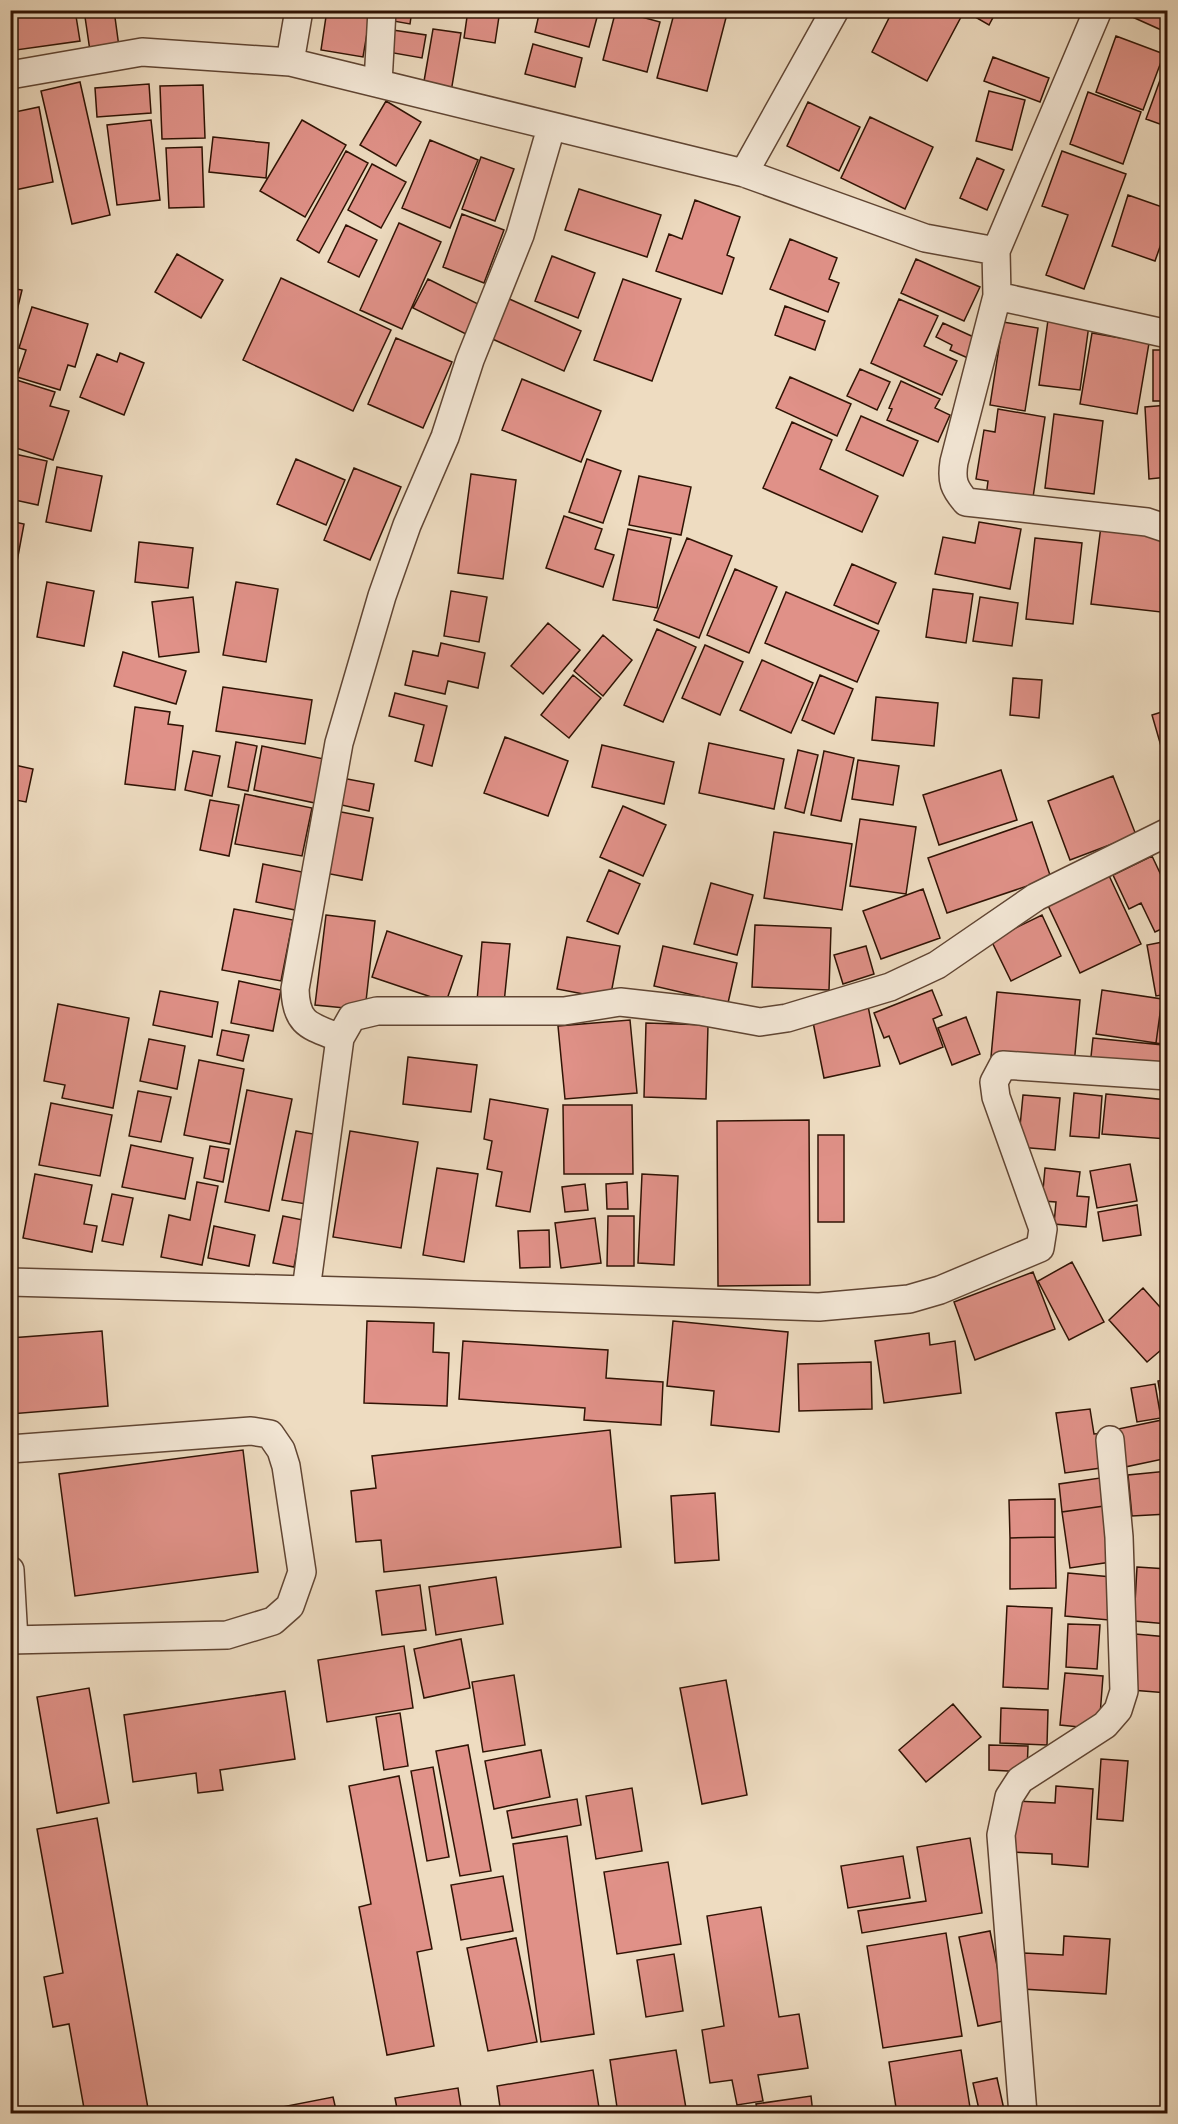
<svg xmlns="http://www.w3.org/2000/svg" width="1178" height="2124" font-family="'Libre Bodoni',serif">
  <rect width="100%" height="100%" fill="#eedcc1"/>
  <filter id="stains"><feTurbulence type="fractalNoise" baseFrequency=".00333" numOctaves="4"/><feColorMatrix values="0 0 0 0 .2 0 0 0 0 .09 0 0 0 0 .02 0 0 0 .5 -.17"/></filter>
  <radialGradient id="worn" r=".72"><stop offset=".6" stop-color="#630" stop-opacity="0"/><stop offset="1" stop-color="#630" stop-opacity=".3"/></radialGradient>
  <!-- building -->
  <path fill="#e09188" stroke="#301304" stroke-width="1.5" d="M10 10H75L80 41 16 50Z
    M84 10H114L119 47 90 51Z
    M327 10H371L363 57 321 50Z
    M383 10H412L410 24 382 19Z
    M468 10H500L495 43 464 38Z
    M540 10H599L589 47 535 32Z
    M616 10 660 22 647 72 603 60Z
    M675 10H728L707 91 657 78Z
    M893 10H948L961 17 927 81 872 52Z
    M963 10H997L989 25Z
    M1130 10H1168V33L1128 15Z
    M386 29 426 35 422 58 382 51Z
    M433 29 461 33 451 92 423 87Z
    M1116 36 1164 54 1143 110 1096 92Z
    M533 44 582 58 575 87 525 74Z
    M993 57 1049 78 1040 102 984 81Z
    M1168 58V127L1146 119Z
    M80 82 110 215 72 224 41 91Z
    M149 84 151 113 97 117 95 88Z
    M203 85 205 138 162 139 160 86Z
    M989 91 1025 100 1012 150 976 141Z
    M1088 92 1141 112 1123 164 1070 144Z
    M386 101 421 122 396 166 360 145Z
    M808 102 860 127 839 171 787 146Z
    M39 107 53 182 10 191V113Z
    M870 117 933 147 905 209 841 178Z
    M151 120 160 200 117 205 107 125Z
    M302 120 346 145 305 217 260 191Z
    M213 137 269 143 266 178 209 172Z
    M430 140 478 160 450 228 402 208Z
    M202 147 204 207 169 208 166 148Z
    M346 151 368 163 319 253 297 240Z
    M1062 151 1126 174 1084 289 1046 275 1068 215 1042 206Z
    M481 157 514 169 495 221 462 209Z
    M977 158 1004 170 987 210 960 198Z
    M372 164 406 182 381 228 348 210Z
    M579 189 661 215 647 257 565 230Z
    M1128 195 1168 209V224L1155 261 1112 246Z
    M695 200 740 217 727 255 734 258 722 294 656 271 669 234 682 239Z
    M462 214 504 230 484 283 443 267Z
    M399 223 441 242 402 329 360 310Z
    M346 225 377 240 359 277 328 262Z
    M790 239 837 258 829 279 839 283 828 312 770 289Z
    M177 254 223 280 201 318 155 292Z
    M552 256 595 273 578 318 535 301Z
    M916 259 980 287 964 321 901 293Z
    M281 278 391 330 353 411 243 360Z
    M428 279 486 308 472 337 413 308Z
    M623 279 681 299 652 381 594 360Z
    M10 288 22 290 10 339Z
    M505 297 581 331 564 371 488 337Z
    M899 299 938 316 924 346 957 361 942 395 871 363Z
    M785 306 825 321 815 350 775 335Z
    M32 307 88 324 75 367 68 365 60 390 17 377 26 350 19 348Z
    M1048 320 1089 325 1080 390 1039 385Z
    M1003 322 1038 328 1025 411 990 405Z
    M943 323 978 339 970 359 950 350 952 345 936 337Z
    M1092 333 1149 343 1137 414 1080 404Z
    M396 338 452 362 423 428 368 404Z
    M1153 350H1168V401H1153Z
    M120 353 144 363 124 415 80 397 97 354 117 362Z
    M860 369 890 382 877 410 847 396Z
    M790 377 851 404 837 436 776 408Z
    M10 378 55 392 50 406 69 411 53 460 10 446Z
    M522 379 601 411 581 462 502 430Z
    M901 381 940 399 935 408 950 415 938 442 887 420 892 409 889 408Z
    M1168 405V477L1149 479 1145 407Z
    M998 409 1045 417 1032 504 986 497 988 481 976 479 984 430 995 432Z
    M1054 414 1103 421 1094 494 1045 488Z
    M861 416 918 441 903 476 846 450Z
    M792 422 832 440 820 469 878 496 862 532 763 488Z
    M10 453 47 461 38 505 10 499Z
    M296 459 345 480 326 525 277 504Z
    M587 459 621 471 603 523 569 512Z
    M57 467 102 476 91 531 46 522Z
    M354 468 401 487 370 560 324 540Z
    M471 474 516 480 503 579 458 573Z
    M639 476 691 487 681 535 629 525Z
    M564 516 602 529 595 549 614 555 603 587 546 568Z
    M10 521 24 524 15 572 10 571Z
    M979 522 1021 529 1010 589 935 574 943 537 975 543Z
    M1101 526 1168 534V559L1161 612 1091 604Z
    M628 529 671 538 657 608 613 600Z
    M687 538 732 556 699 638 654 620Z
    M1035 538 1082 543 1073 624 1026 619Z
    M139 542 193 548 188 588 135 582Z
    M852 564 896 583 878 624 834 605Z
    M735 569 777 587 749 653 707 635Z
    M47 582 94 591 84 646 37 637Z
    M236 582 278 589 266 662 223 655Z
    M933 589 973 594 966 643 926 637Z
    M451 591 487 597 479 642 444 636Z
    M786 592 879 631 857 682 765 643Z
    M193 597 199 652 159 657 152 602Z
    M980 597 1018 603 1012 646 973 641Z
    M548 623 580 650 543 694 511 666Z
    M657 629 696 647 663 722 624 705Z
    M603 635 632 660 603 696 574 671Z
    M441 643 485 653 478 688 448 681 445 694 405 685 413 651 438 656Z
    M705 645 743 662 720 715 682 698Z
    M123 652 186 671 176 704 114 686Z
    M762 660 813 683 791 733 740 710Z
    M573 675 601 698 569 738 541 715Z
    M820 675 853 689 834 734 802 720Z
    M1013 678 1042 680 1039 718 1010 715Z
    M223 687 312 700 305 744 216 731Z
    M395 693 447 706 432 766 415 761 424 725 389 716Z
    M876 697 938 703 934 746 872 740Z
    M135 707 170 712 168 724 183 726 175 790 125 784Z
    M1168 710V759L1165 760 1152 715Z
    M505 737 568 761 548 816 484 793Z
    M236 742 257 746 248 791 228 787Z
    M709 743 784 759 774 809 699 793Z
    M602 745 674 762 664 804 592 787Z
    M262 746 324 759 315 803 254 790Z
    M798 750 818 755 804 813 785 808Z
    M193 751 220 756 212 796 185 790Z
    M824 751 854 758 841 821 811 815Z
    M858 760 899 766 893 805 852 799Z
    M10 764 33 769 26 802 10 799Z
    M1001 770 1017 820 939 845 923 795Z
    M1113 776 1136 835 1070 860 1048 801Z
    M342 778 374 784 369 811 337 804Z
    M245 794 312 808 302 856 235 844Z
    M210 800 239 805 229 856 200 850Z
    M623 806 666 825 643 876 600 857Z
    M336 811 373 818 362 880 325 873Z
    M860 819 916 827 906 894 850 886Z
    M1032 822 1051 878 947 913 928 858Z
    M774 832 852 844 842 910 764 898Z
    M1152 856 1168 890V926L1155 932 1141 903 1129 909 1113 875Z
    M263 864 312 874 305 912 256 902Z
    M1105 867 1141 944 1080 973 1044 897Z
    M609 870 640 884 618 934 587 921Z
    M711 883 753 895 737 955 694 944Z
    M923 889 940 938 881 959 863 911Z
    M234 909 293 920 281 981 222 970Z
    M326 915 375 921 365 1010 315 1005Z
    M1042 915 1061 956 1011 981 991 940Z
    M755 925 831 928 829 990 752 987Z
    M387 931 462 956 446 1002 372 977Z
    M567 937 620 946 610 999 557 989Z
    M1168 941V994L1156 996 1147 945Z
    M482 942 510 944 504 1003 477 1001Z
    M663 946 737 963 728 1003 654 986Z
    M866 946 874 974 843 984 834 955Z
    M239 981 281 990 273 1031 231 1023Z
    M932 990 942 1015 933 1019 943 1047 900 1064 889 1036 884 1038 874 1013Z
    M1102 990 1162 999 1156 1043 1096 1034Z
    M160 991 218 1002 212 1037 153 1025Z
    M997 992 1080 1000 1074 1065 991 1057Z
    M1162 999 1168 1000V1045L1156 1043Z
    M58 1004 129 1018 113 1108 62 1098 65 1085 44 1081Z
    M868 1006 880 1066 824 1078 812 1017Z
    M966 1017 980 1054 952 1065 938 1028Z
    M630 1020 637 1093 565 1099 558 1026Z
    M646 1023 708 1025 706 1099 644 1097Z
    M222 1030 249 1035 243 1061 217 1055Z
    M1093 1038 1163 1045 1160 1073 1090 1066Z
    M149 1039 185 1046 177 1089 140 1081Z
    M408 1057 477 1065 471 1112 403 1104Z
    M199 1060 244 1069 230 1144 184 1135Z
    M247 1090 292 1099 269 1211 225 1202Z
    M138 1091 171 1097 161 1142 129 1136Z
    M1074 1093 1102 1096 1099 1138 1070 1136Z
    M1106 1094 1168 1100 1167 1139 1102 1134Z
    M1023 1095 1060 1098 1055 1150 1018 1147Z
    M490 1099 548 1109 530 1212 496 1206 502 1172 487 1169 492 1141 484 1139Z
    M51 1103 112 1115 100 1176 39 1165Z
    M563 1105H632L633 1174H564Z
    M809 1120 810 1285 718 1286 717 1121Z
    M296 1131 319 1135 306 1204 282 1200Z
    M350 1131 418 1142 401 1248 333 1237Z
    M818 1135H844V1222H818Z
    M131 1145 193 1158 185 1199 122 1187Z
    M210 1146 229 1149 223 1182 204 1178Z
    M1130 1164 1137 1201 1097 1208 1090 1171Z
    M437 1168 478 1174 464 1262 423 1255Z
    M1045 1168 1080 1172 1077 1196 1089 1197 1086 1227 1054 1224 1056 1202 1042 1201Z
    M35 1174 92 1185 84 1224 97 1226 92 1252 23 1238Z
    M642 1174 678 1176 674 1265 638 1263Z
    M197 1182 218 1186 202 1265 161 1257 169 1215 190 1220Z
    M627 1182 628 1209H607L606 1184Z
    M585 1184 588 1210 565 1212 562 1187Z
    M112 1194 133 1198 123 1245 102 1241Z
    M1137 1205 1141 1235 1103 1241 1098 1212Z
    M283 1216 303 1220 294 1267 273 1263Z
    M608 1216H634V1266H607Z
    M595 1218 601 1263 561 1268 555 1223Z
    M214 1226 255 1235 249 1266 208 1258Z
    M549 1230 550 1267 520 1268 518 1231Z
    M1168 1255V1291H1167L1165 1256Z
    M1072 1262 1104 1322 1069 1340 1038 1281Z
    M1033 1272 1055 1329 975 1360 954 1302Z
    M1143 1288 1168 1316V1344L1147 1362 1109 1320Z
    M367 1321 434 1323 433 1352 449 1353 447 1406 364 1403Z
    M673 1321 788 1332 779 1432 711 1425 714 1391 667 1386Z
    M102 1331 108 1406 10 1414V1338Z
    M929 1333 930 1345 955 1341 961 1393 884 1403 875 1341Z
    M463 1341 608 1350 606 1378 663 1382 661 1425 584 1420 585 1408 459 1399Z
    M871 1362 872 1409 799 1411 798 1364Z
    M1168 1379V1416L1164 1417 1158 1381Z
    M1155 1384 1161 1418 1137 1422 1131 1388Z
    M1090 1409 1094 1434 1104 1433 1108 1467 1065 1473 1056 1413Z
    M1162 1420 1168 1458 1125 1467 1118 1429Z
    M610 1430 621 1547 384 1572 381 1540 356 1542 351 1491 376 1488 372 1456Z
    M243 1450 258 1572 75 1596 59 1474Z
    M1168 1471V1514L1132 1516 1128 1475Z
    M1107 1477 1111 1505 1062 1512 1059 1484Z
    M715 1493 719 1560 675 1563 671 1496Z
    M1055 1499V1537L1010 1538 1009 1500Z
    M1111 1505 1118 1561 1070 1568 1062 1512Z
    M1055 1537 1056 1588 1010 1589V1538Z
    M1137 1567 1168 1569V1624L1134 1621Z
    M1068 1573 1112 1577 1109 1620 1065 1616Z
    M496 1577 503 1624 436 1635 429 1587Z
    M420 1585 426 1630 382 1635 376 1591Z
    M1007 1606 1052 1608 1048 1689 1003 1687Z
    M1068 1624 1100 1625 1097 1669 1066 1667Z
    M1135 1634 1168 1637V1693L1131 1690Z
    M461 1639 470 1688 424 1698 414 1649Z
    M404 1646 413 1708 327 1722 318 1660Z
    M1065 1673 1103 1676 1099 1729 1060 1725Z
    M514 1675 525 1745 483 1752 472 1682Z
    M726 1680 747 1795 702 1804 680 1688Z
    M89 1688 109 1803 57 1813 37 1697Z
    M285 1691 295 1759 220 1770 223 1790 198 1793 196 1773 133 1782 124 1715Z
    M953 1704 981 1737 926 1782 899 1750Z
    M1001 1708 1048 1710 1047 1745 1000 1743Z
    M400 1713 408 1766 384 1770 376 1717Z
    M468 1745 491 1871 460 1876 436 1751Z
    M989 1745 1028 1746 1027 1772 989 1770Z
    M541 1750 550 1797 494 1809 485 1761Z
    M1101 1759 1128 1761 1123 1821 1097 1819Z
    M433 1767 449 1857 427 1861 411 1771Z
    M399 1776 432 1949 417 1952 434 2046 387 2055 359 1907 371 1904 349 1786Z
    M1056 1786 1093 1789 1088 1867 1052 1864V1854L1012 1852 1016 1801 1055 1803Z
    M632 1788 642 1851 596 1859 586 1796Z
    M577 1799 581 1825 512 1838 507 1811Z
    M97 1818 149 2114H85L69 2024 53 2027 44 1977 63 1973 37 1829Z
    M567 1836 594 2034 541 2042 513 1844Z
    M970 1838 982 1913 862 1933 858 1911 926 1901 917 1847Z
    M903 1856 910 1898 848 1908 841 1866Z
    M668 1862 681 1944 617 1954 604 1872Z
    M503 1876 513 1931 461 1940 451 1885Z
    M761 1907 779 2017 799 2014 808 2068 758 2075 763 2101 737 2105 732 2080 710 2083 702 2030 724 2026 707 1916Z
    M990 1931 1008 2020 978 2026 959 1937Z
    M946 1933 962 2036 883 2048 867 1946Z
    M1064 1936 1110 1939 1106 1994 1022 1989 1024 1953 1063 1955Z
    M516 1938 537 2042 488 2051 467 1948Z
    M674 1954 683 2011 646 2017 637 1960Z
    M676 2050 687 2114H618L610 2060Z
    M961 2050 971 2114H897L889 2062Z
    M593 2070 600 2114H501L497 2086Z
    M997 2078 1005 2114H980L973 2083Z
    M458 2088 462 2114H398L395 2098Z
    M811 2096 813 2114H758L756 2104Z
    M333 2097 337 2114H246Z"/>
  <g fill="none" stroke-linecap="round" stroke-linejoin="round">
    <defs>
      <path id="street" d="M290 62 299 10
        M10 75 142 52 290 62 744 173 925 238 996 251 1098 10
        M378 83 382 10
        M744 173 835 10
        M996 251 997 296 954 462C951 481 954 488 966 502L1147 522 1168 529
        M997 296 1168 334
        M340 1038C310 1026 296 1025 295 989L339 743 382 596 407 525 445 437 470 360 520 235 551 128
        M10 1282 415 1293 819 1307 909 1299 940 1290 1040 1248 1043 1229 996 1097 994 1082 1003 1065 1168 1076
        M306 1290 340 1038 352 1017 377 1011H564L620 1002 700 1011 760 1022 787 1018 890 987 937 965 1036 897 1168 832
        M10 1449 251 1431 270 1434 281 1450 286 1466 302 1572 290 1606 273 1621 227 1635 10 1640
        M10 1570 14 1640
        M1023 2114 1001 1835 1009 1797 1020 1780 1105 1725 1118 1710 1124 1691 1119 1537 1110 1440"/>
    </defs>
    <!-- street casing -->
    <use href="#street" stroke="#604533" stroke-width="30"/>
    <!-- street -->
    <use href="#street" stroke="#f4e8d7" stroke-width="27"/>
  </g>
  <!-- margin -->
  <rect width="1178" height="2124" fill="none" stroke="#eedcc1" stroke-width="36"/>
  <rect x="12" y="12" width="1154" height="2100" fill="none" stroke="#301304" stroke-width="3"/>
  <rect x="18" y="18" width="1142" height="2088" fill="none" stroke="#301304" stroke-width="1.5"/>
  <rect width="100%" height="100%" filter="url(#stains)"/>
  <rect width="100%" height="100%" fill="url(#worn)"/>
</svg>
